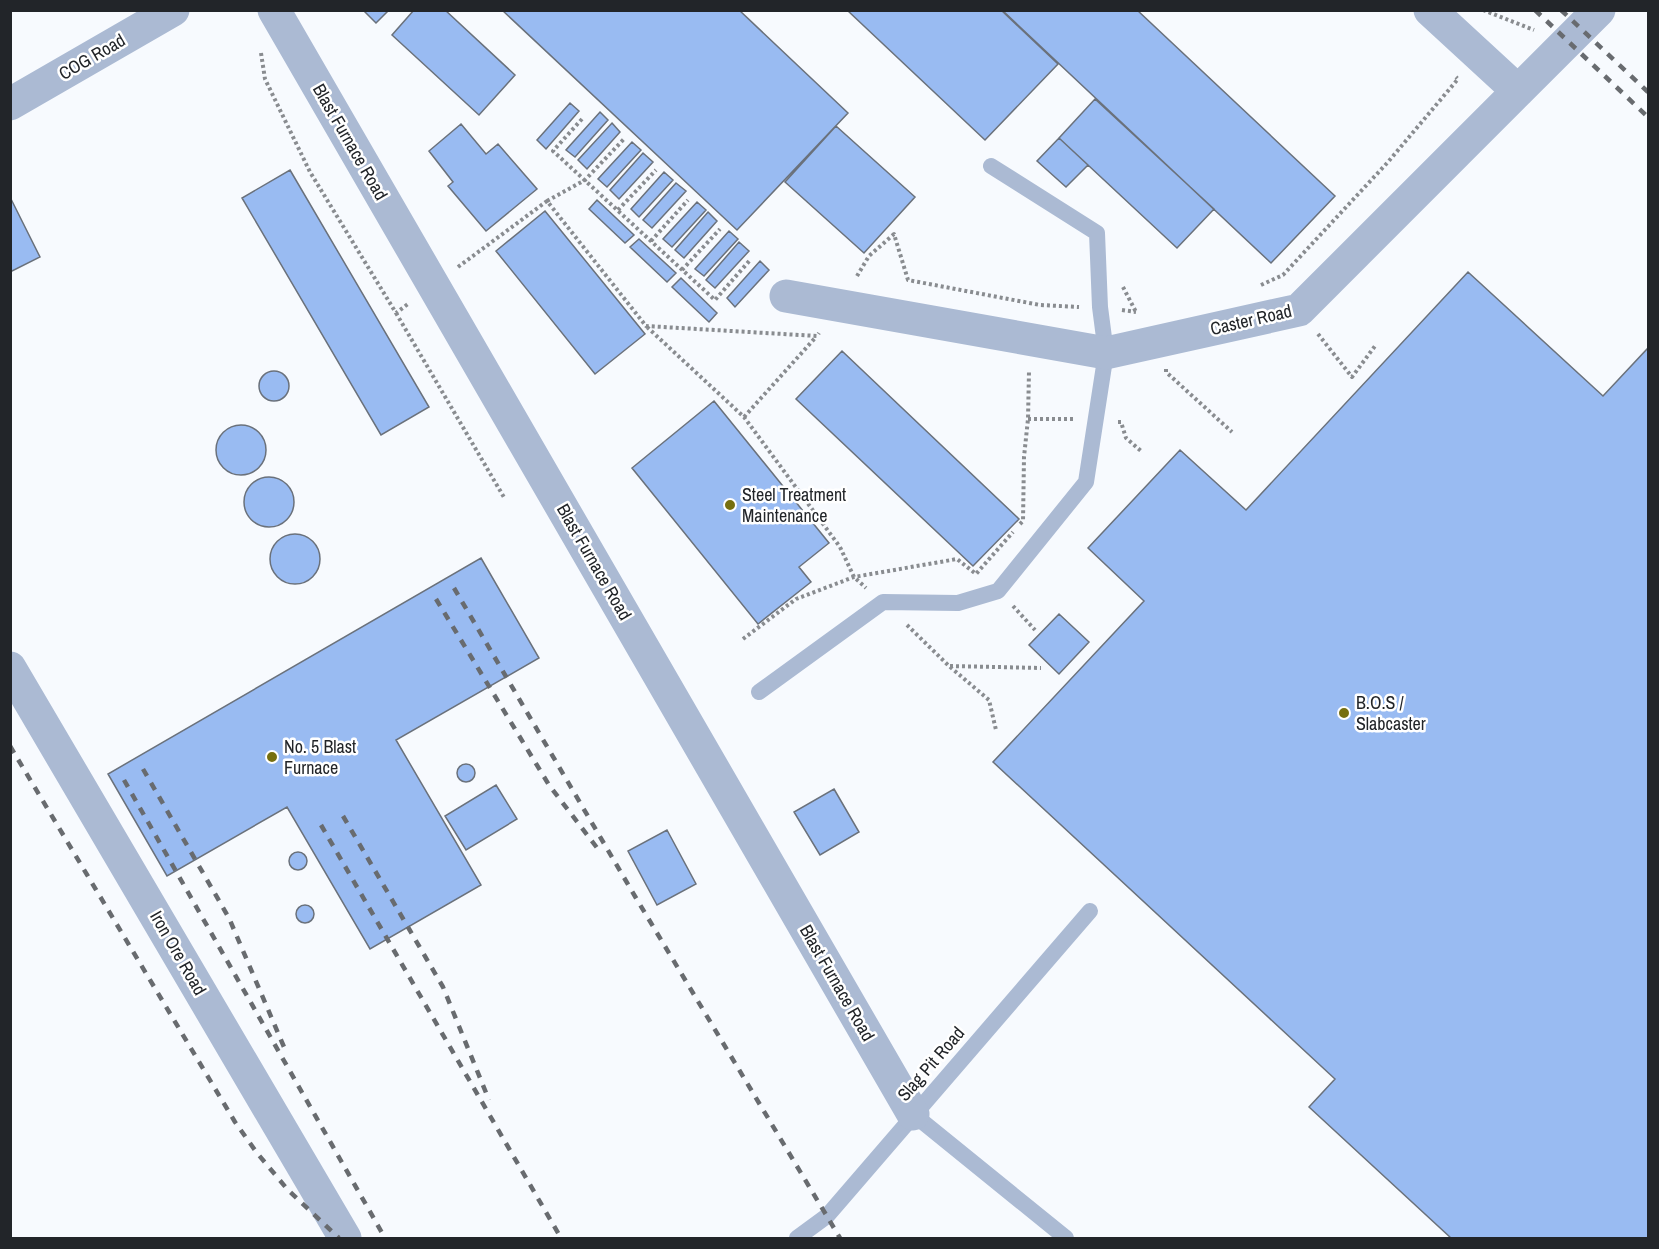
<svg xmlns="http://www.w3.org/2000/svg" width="1659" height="1249" font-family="'Archivo Narrow',sans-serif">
  <rect width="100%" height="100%" fill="#f7fafe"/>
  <!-- building -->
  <path fill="#99bbf2" stroke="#6a717b" stroke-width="1.5" d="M363 10H389L376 23Z
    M414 10H445L515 75 479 115 392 35Z
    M502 10H739L848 113 737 230Z
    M847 10H1001L1058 64 985 140Z
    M1002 10H1137L1335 196 1271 263Z
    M1095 99 1214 209 1177 248 1059 138Z
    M570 103 579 111 546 149 537 140Z
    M600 112 608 120 575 157 566 150Z
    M612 123 620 132 587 169 578 160Z
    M461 124 486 154 498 144 537 189 486 231 448 186 453 182 429 151Z
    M836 126 915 197 864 253 785 182Z
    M1059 138 1088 165 1066 187 1037 161Z
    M632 142 641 150 607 187 598 179Z
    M643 153 653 162 619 199 610 190Z
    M290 170 429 407 381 435 242 198Z
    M664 172 673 180 639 217 631 209Z
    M676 183 686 191 652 228 643 220Z
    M10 197 40 257 10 272Z
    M597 200 634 235 625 243 589 209Z
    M697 202 706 210 672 247 663 239Z
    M545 211 645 334 595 374 496 251Z
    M708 212 717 221 684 258 675 250Z
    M729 231 738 239 704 276 695 269Z
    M639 239 676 273 667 282 630 247Z
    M739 242 749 251 715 288 706 280Z
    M760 261 769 270 735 307 727 298Z
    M1468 272 1603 396 1648 348V1238H1451L1309 1107 1335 1079 993 762 1144 601 1088 548 1180 450 1246 510Z
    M681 278 717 313 709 322 672 287Z
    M842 351 1019 519 973 566 796 399Z
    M259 386a15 15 0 1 1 30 0a15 15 0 1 1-30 0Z
    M714 401 829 543 799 567 811 582 758 624 632 468Z
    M216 450a25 25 0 1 1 50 0a25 25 0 1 1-50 0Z
    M244 502a25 25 0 1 1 50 0a25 25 0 1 1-50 0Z
    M270 559a25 25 0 1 1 50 0a25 25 0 1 1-50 0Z
    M481 558 539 658 396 740 481 885 370 949 287 807 167 876 108 774Z
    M1059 614 1089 642 1059 674 1029 645Z
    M457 773a9 9 0 1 1 18 0a9 9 0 1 1-18 0Z
    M496 785 517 819 466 850 445 816Z
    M834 789 859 832 820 855 794 812Z
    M667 830 696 884 657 905 628 851Z
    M289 861a9 9 0 1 1 18 0a9 9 0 1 1-18 0Z
    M296 914a9 9 0 1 1 18 0a9 9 0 1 1-18 0Z"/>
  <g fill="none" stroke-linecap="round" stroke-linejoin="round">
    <!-- path -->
    <path stroke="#898c90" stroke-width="4" stroke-dasharray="3 3" stroke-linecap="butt" d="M1483 10 1534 30
      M261 53 265 79 310 172 396 313 408 304
      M582 119 553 151 715 300 751 259
      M547 201 585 180 624 139
      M618 210 656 170
      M651 241 688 200
      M458 267 547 201 646 326 817 336 819 333
      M682 270 720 229
      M857 276 869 256 894 234 908 280 1040 305 1079 307
      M1261 285 1283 275 1388 162 1458 79 1456 77
      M1123 287 1136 312
      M1122 310 1136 312
      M396 313 505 499
      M647 327 744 417 840 547 854 577 866 588
      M1318 334 1352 377 1375 346
      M1166 369V372L1232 432
      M744 417 816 337
      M1028 419H1075
      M1118 422H1121L1126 438 1141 451
      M1020 524 1023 521 1024 457 1028 419 1029 371
      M1013 606 1035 630
      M907 625 949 666 989 700 996 730
      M743 639 796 599 854 577 957 559 976 574 1013 532
      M950 666 1041 668"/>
    <!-- lane -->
    <path stroke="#abbad3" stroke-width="16" d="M759 692 883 602 958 603 998 591 1086 482 1106 353 1100 307 1097 233 991 166
      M913 1114 1066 1238
      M797 1238 827 1216 1090 911"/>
    <!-- street -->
    <path stroke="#abbad3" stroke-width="33" d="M274 10 913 1114
      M1430 10 1518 91
      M10 104 173 10
      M786 296 1106 353 1299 310 1599 10
      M10 668 345 1238"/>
    <!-- rail -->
    <path stroke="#686b6f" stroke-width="4.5" stroke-dasharray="8 8" stroke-linecap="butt" d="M1535 10 1648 117
      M1561 10 1648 92
      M454 588 636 898 840 1238
      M436 599 549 785 601 853
      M10 746 235 1122 257 1153 288 1190 339 1238
      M143 769 229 918 284 1047
      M124 780 385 1238
      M343 816 443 987 489 1100
      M321 825 561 1238"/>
  </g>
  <!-- markers -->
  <g fill="#766f0f" stroke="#fff" stroke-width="2">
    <circle cx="730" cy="505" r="6"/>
    <circle cx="1344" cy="713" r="6"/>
    <circle cx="272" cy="757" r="6"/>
  </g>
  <g text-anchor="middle" stroke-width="5" stroke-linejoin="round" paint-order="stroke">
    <!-- street labels -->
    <g font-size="18" fill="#222529" stroke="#fff">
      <text transform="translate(92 57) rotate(-30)" y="6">COG Road</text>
      <text transform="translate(350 142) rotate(60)" y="6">Blast Furnace Road</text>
      <text transform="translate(1251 320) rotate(-13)" y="6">Caster Road</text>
      <text transform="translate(594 562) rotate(60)" y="6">Blast Furnace Road</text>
      <text transform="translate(178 953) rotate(60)" y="6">Iron Ore Road</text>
      <text transform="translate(837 983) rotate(60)" y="6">Blast Furnace Road</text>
      <text transform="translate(931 1064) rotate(-49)" y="6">Slag Pit Road</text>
    </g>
    <!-- poi labels -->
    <g font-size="18" fill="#222529" stroke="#fff" text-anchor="start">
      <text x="742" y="501">Steel Treatment<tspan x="742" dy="21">Maintenance</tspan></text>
      <text x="1356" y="709">B.O.S /<tspan x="1356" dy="21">Slabcaster</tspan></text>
      <text x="284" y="753">No. 5 Blast<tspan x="284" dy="21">Furnace</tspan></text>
    </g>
  </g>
  <!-- border -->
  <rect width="1659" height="1249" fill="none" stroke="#222529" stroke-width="24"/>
</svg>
